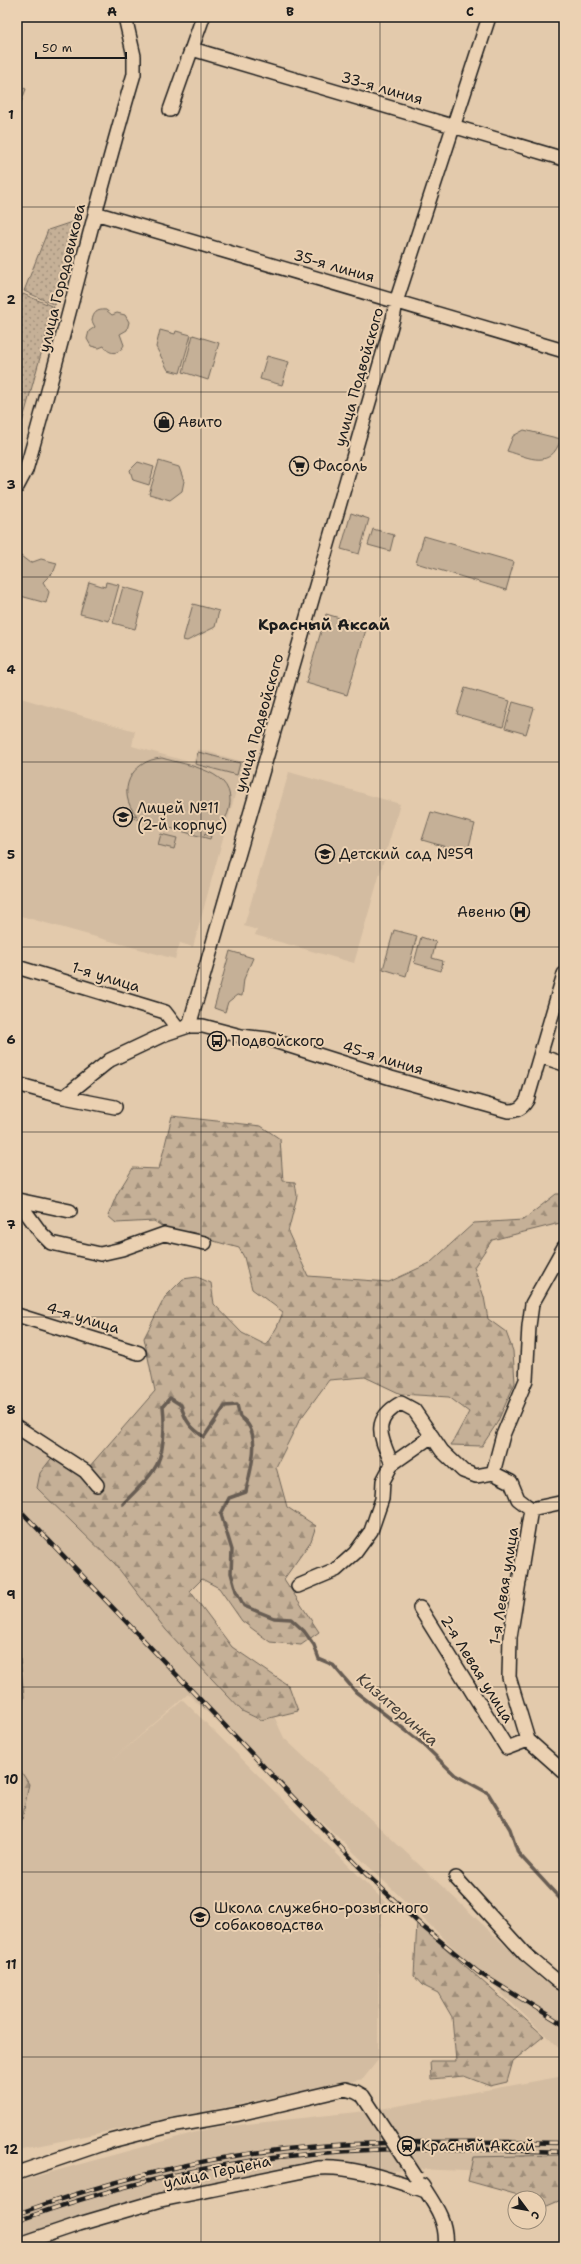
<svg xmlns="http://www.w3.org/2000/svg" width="581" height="2264" font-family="'Shantell Sans',sans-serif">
  <defs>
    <pattern id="grass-dots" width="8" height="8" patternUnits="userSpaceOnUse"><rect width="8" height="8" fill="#c5b097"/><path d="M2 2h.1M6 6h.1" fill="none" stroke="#9f8e7a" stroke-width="1.8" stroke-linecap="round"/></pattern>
    <pattern id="forest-firs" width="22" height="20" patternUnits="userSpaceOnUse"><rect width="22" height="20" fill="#c5b097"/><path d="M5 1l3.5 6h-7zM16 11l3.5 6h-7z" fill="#9f8e7a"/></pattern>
  </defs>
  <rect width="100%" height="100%" fill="#e3caac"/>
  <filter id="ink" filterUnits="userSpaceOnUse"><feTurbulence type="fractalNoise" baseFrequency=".025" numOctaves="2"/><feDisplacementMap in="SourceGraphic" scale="8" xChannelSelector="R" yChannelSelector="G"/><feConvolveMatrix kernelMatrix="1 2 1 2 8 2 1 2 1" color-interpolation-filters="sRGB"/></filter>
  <g filter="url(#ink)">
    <!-- built -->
    <path fill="#d3bca1" d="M17 697 135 731 132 746 193 763 198 749 244 762 193 947 180 943 175 959 17 915Z
      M289 772 400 804 354 963 255 935 257 930 244 926Z
      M17 1428 80 1469 254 1672 284 1738 542 1980 564 1991V2053L188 1694 111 1761 183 1700 385 1902 379 1933 378 2060 363 2079 17 2150Z
      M564 2076V2175L415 2169 226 2187 17 2245V2183L30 2178 211 2128 375 2110Z"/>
    <!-- grass -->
    <path fill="url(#grass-dots)" stroke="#70665a" d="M78 220 55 305 24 291 48 230Z
      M23 294 54 307 17 441V309Z"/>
    <!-- forest -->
    <path fill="url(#forest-firs)" stroke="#70665a" d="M172 1116 261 1126 280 1139 283 1181 295 1182 297 1196 288 1232 308 1276 389 1282 430 1263 474 1223 523 1220 556 1194H564V1222L492 1240 474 1267 484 1297 488 1319 506 1332 513 1351 515 1383 497 1423 482 1446 451 1445 469 1412 449 1397 401 1394 365 1377 329 1380 299 1421 276 1467 287 1507 316 1526 311 1541 284 1579 319 1632 301 1645 270 1642 242 1621 219 1588 202 1579 190 1591 232 1647 289 1686 298 1711 261 1720 242 1711 166 1630 115 1564 37 1488 40 1473 54 1455 82 1475 155 1391 144 1338 165 1297 183 1279 197 1277 211 1283 214 1304 242 1333 266 1345 277 1327 283 1312 252 1289 244 1257 239 1248 163 1227 154 1221 116 1223 108 1216 117 1194 133 1168 159 1169Z
      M17 1628 24 1697 17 1730Z
      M17 1765 29 1784 20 1830 17 1833Z
      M417 1923 544 2036 513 2061 507 2082 490 2086 464 2076 431 2079 430 2061H456L452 2017 438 1993 422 1985 414 1976Z
      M564 2155V2201L561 2200 547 2206 539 2203V2198H529L468 2181 473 2157Z"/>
    <!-- park -->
    <path fill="#c5b097" stroke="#70665a" d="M17 85 26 89 17 113Z
      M106 310 112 315 117 313 125 315 129 322 127 330 120 334 124 345C119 355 109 355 104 346L99 348 91 346 87 339 89 331 95 327 92 321C93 313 97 309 106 310Z
      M160 330 175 334 176 331 191 335 180 373 168 370 156 347Z
      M193 335 219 343 208 380 183 372Z
      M267 356 289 362 282 385 260 379Z
      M524 430 561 439C550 470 531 458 507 451L513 436Z
      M159 461 179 467 184 481 182 491 170 500 149 494Z
      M138 462 154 467 149 485 133 480 130 470Z
      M351 513 369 519 359 554 341 549Z
      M373 529 394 535 390 551 368 545Z
      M424 536 514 562 506 590 416 563Z
      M17 553 30 563 41 559 57 563 54 571 43 582 49 592 46 603 17 595Z
      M89 582 105 587 106 582 119 585 109 621 80 614Z
      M123 587 145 593 135 629 113 623Z
      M193 604 219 611 215 627 187 641 183 640Z
      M326 614 367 626 347 695 306 683Z
      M465 688 510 701 503 727 457 714Z
      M513 702 534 708 526 734 505 728Z
      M198 752 240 763 237 775 195 764Z
      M162 758C188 766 238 770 229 809 226 822 216 830 204 834L211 836 210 839 122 815V812L137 816C115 792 131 760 162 758Z
      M431 812 475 824 467 853 422 840Z
      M161 834 177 838 174 849 158 845Z
      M394 930 417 936 406 976 383 969Z
      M421 937 436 942 432 958 443 961 441 971 414 963Z
      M230 951 253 958 244 979 242 996 237 995 228 1002 225 1012 214 1008Z"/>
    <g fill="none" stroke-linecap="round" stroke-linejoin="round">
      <!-- stream -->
      <path stroke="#675d53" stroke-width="3.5" d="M123 1504C133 1493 145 1483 153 1471 165 1455 165 1425 163 1406L170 1398 181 1405C185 1421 191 1428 204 1437L225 1406 237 1405 240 1417C264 1432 250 1469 246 1492L229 1498 221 1514 232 1550 231 1573 236 1591 244 1606 274 1618 291 1619 304 1631 314 1645 319 1659 333 1665 356 1692 422 1743 455 1775 488 1793 510 1829 518 1853 564 1903"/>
      <defs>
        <path id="street" d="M192 49 564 159
          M170 110 203 17
          M95 213 564 351
          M17 487 26 470C64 339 95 205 134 74V56L125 17
          M17 967 165 1012 178 1029
          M189 1026 393 319 396 302 489 17
          M540 1056 564 1064
          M17 1084 64 1097 115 1107
          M64 1097 110 1060 165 1034 189 1026H203L241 1036 268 1039 391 1078 508 1111C518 1111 522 1108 527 1100L564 974
          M17 1200 41 1233 51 1243 100 1254 122 1249 164 1234 205 1243
          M18 1200 70 1211
          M17 1315 139 1353
          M17 1427 85 1471 97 1485
          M392 1464 432 1436
          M493 1473 511 1482 518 1499 531 1509
          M298 1586 336 1570 355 1553 371 1531 382 1499 383 1481 392 1464C381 1438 370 1420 401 1403L414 1410 442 1451 463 1471 476 1476 493 1473 503 1435 526 1380 529 1326 532 1304 564 1247
          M420 1608 507 1748 528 1740 509 1677 510 1637 531 1509 564 1502
          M528 1740 564 1772
          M456 1878 525 1954 557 1981 564 1985
          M17 2173 111 2141 166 2127 239 2114 345 2089 356 2092 363 2096
          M422 2185C435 2205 448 2222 445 2247
          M17 2245 79 2224 161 2200 318 2168C355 2166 391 2180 426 2191"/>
      </defs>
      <!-- street casing -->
      <use href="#street" stroke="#1c1c1c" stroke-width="16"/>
      <!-- street -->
      <use href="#street" stroke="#ebd1b2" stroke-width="13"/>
      <defs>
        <path id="rail" d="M17 1507 366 1874 422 1926 478 1972 564 2025
          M17 2214C114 2179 216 2153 320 2146 401 2141 483 2141 564 2143
          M17 2221C114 2186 216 2161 320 2153 401 2146 483 2149 564 2152"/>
      </defs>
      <!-- rail casing -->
      <use href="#rail" stroke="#1c1c1c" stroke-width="4.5"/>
      <!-- rail -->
      <use href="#rail" stroke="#ebd1b2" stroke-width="3" stroke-dasharray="9" stroke-linecap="butt"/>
      <defs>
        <path id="street-bridge" d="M363 2096 416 2177"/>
      </defs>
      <!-- street-bridge casing -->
      <use href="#street-bridge" stroke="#1c1c1c" stroke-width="16" stroke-linecap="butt"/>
      <!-- street-bridge -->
      <use href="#street-bridge" stroke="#ebd1b2" stroke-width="13"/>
    </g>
  </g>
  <!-- grid -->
  <path fill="none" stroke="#1c1c1c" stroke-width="1" stroke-opacity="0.55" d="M201 17V2247M380 17V2247M17 207H564M17 392H564M17 577H564M17 762H564M17 947H564M17 1132H564M17 1317H564M17 1502H564M17 1687H564M17 1872H564M17 2057H564"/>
  <!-- icons -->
  <defs>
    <symbol id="shop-ring" viewBox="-11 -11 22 22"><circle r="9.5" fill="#ebd1b2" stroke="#1c1c1c" stroke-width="1.5"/><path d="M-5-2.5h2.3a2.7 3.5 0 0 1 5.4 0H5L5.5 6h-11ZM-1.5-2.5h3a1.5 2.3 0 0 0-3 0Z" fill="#1c1c1c"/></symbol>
    <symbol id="supermarket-ring" viewBox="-11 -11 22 22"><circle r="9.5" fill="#ebd1b2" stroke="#1c1c1c" stroke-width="1.5"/><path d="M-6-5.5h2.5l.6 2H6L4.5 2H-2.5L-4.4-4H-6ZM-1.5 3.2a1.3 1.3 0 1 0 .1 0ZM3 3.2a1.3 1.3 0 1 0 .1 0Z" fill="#1c1c1c"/></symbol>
    <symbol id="school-ring" viewBox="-11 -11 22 22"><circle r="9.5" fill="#ebd1b2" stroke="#1c1c1c" stroke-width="1.5"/><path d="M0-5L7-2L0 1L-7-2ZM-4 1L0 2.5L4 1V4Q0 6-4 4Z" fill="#1c1c1c"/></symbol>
    <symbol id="hospital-ring" viewBox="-11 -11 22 22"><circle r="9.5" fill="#ebd1b2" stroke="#1c1c1c" stroke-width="1.5"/><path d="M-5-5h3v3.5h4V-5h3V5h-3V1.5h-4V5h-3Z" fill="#1c1c1c"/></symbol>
    <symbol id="bus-ring" viewBox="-11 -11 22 22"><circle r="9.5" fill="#ebd1b2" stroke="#1c1c1c" stroke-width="1.5"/><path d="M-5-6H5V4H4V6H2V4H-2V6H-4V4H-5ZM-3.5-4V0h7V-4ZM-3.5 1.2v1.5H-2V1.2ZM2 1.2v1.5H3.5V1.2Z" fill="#1c1c1c"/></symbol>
    <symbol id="station-ring" viewBox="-11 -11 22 22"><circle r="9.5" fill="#ebd1b2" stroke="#1c1c1c" stroke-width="1.5"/><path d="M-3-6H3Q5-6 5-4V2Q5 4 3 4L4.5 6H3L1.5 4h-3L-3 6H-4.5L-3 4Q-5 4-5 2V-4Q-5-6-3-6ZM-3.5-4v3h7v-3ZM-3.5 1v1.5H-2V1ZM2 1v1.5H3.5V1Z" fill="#1c1c1c"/></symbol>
  </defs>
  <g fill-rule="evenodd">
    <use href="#shop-ring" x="153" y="411" width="22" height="22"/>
    <use href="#supermarket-ring" x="288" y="455" width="22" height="22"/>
    <use href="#school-ring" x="112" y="806" width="22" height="22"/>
    <use href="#school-ring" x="314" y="843" width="22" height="22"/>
    <use href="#hospital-ring" x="509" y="901" width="22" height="22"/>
    <use href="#bus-ring" x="206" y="1030" width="22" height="22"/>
    <use href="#school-ring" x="189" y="1906" width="22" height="22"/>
    <use href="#station-ring" x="396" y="2135" width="22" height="22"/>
  </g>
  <g text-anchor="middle" stroke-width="4" stroke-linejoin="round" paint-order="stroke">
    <!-- street labels -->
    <g font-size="15" fill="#1c1c1c" stroke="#ebd1b2">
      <text transform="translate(382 88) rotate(16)" y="5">33-я линия</text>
      <text transform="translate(334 266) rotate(16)" y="5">35-я линия</text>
      <text transform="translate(62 278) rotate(-76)" y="5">улица Городовикова</text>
      <text transform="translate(359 377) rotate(-74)" y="5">улица Подвойского</text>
      <text transform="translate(259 723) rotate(-74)" y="5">улица Подвойского</text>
      <text transform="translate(106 977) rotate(17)" y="5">1-я улица</text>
      <text transform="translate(383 1058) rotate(17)" y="5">45-я линия</text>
      <text transform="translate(83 1318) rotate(17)" y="5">4-я улица</text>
      <text transform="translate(504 1586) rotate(-81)" y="5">1-я Левая улица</text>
      <text transform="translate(477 1669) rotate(58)" y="5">2-я Левая улица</text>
      <text transform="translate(217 2172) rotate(-12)" y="5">улица Герцена</text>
    </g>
    <!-- poi labels -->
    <g font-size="15" fill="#1c1c1c" stroke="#ebd1b2" text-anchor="start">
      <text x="178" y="427">Авито</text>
      <text x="313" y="471">Фасоль</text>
      <text x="137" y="813">Лицей №11<tspan x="137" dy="17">(2-й корпус)</tspan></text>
      <text x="339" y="859">Детский сад №59</text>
      <text x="506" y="917" text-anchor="end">Авеню</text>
      <text x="231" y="1046">Подвойского</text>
      <text x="214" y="1913">Школа служебно-розыскного<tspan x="214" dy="17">собаководства</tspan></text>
      <text x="421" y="2151">Красный Аксай</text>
    </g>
    <!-- neighbourhood labels -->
    <g font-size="16" font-weight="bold" fill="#1c1c1c" stroke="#ebd1b2">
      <text x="324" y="630">Красный Аксай</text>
    </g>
    <!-- water labels -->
    <g font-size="16" font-style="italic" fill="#48423c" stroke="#ebd1b2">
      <text transform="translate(398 1709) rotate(41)" y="6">Кизитеринка</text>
    </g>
  </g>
  <!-- margin -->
  <rect width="581" height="2264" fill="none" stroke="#ebd1b2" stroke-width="44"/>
  <!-- north arrow -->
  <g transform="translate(527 2210) rotate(122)"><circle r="19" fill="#ebd1b2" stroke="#988976"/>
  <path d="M0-3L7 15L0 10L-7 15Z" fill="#1c1c1c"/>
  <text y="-6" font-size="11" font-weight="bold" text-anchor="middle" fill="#1c1c1c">С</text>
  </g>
  <!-- scale -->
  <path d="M36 52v6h90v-6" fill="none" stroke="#1c1c1c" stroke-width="2"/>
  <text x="42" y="52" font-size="12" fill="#1c1c1c" stroke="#ebd1b2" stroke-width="3" paint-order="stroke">50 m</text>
  <rect x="22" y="22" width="537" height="2220" fill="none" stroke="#1c1c1c" stroke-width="1.5"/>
  <g font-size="13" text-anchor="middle" font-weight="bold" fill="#1c1c1c">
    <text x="112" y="16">A</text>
    <text x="290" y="16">B</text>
    <text x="470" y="16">C</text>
    <text x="11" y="119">1</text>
    <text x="11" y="304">2</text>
    <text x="11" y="489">3</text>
    <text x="11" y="674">4</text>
    <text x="11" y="859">5</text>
    <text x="11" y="1044">6</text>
    <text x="11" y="1229">7</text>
    <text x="11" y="1414">8</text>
    <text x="11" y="1599">9</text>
    <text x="11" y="1784">10</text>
    <text x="11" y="1969">11</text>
    <text x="11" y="2154">12</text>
  </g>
</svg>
